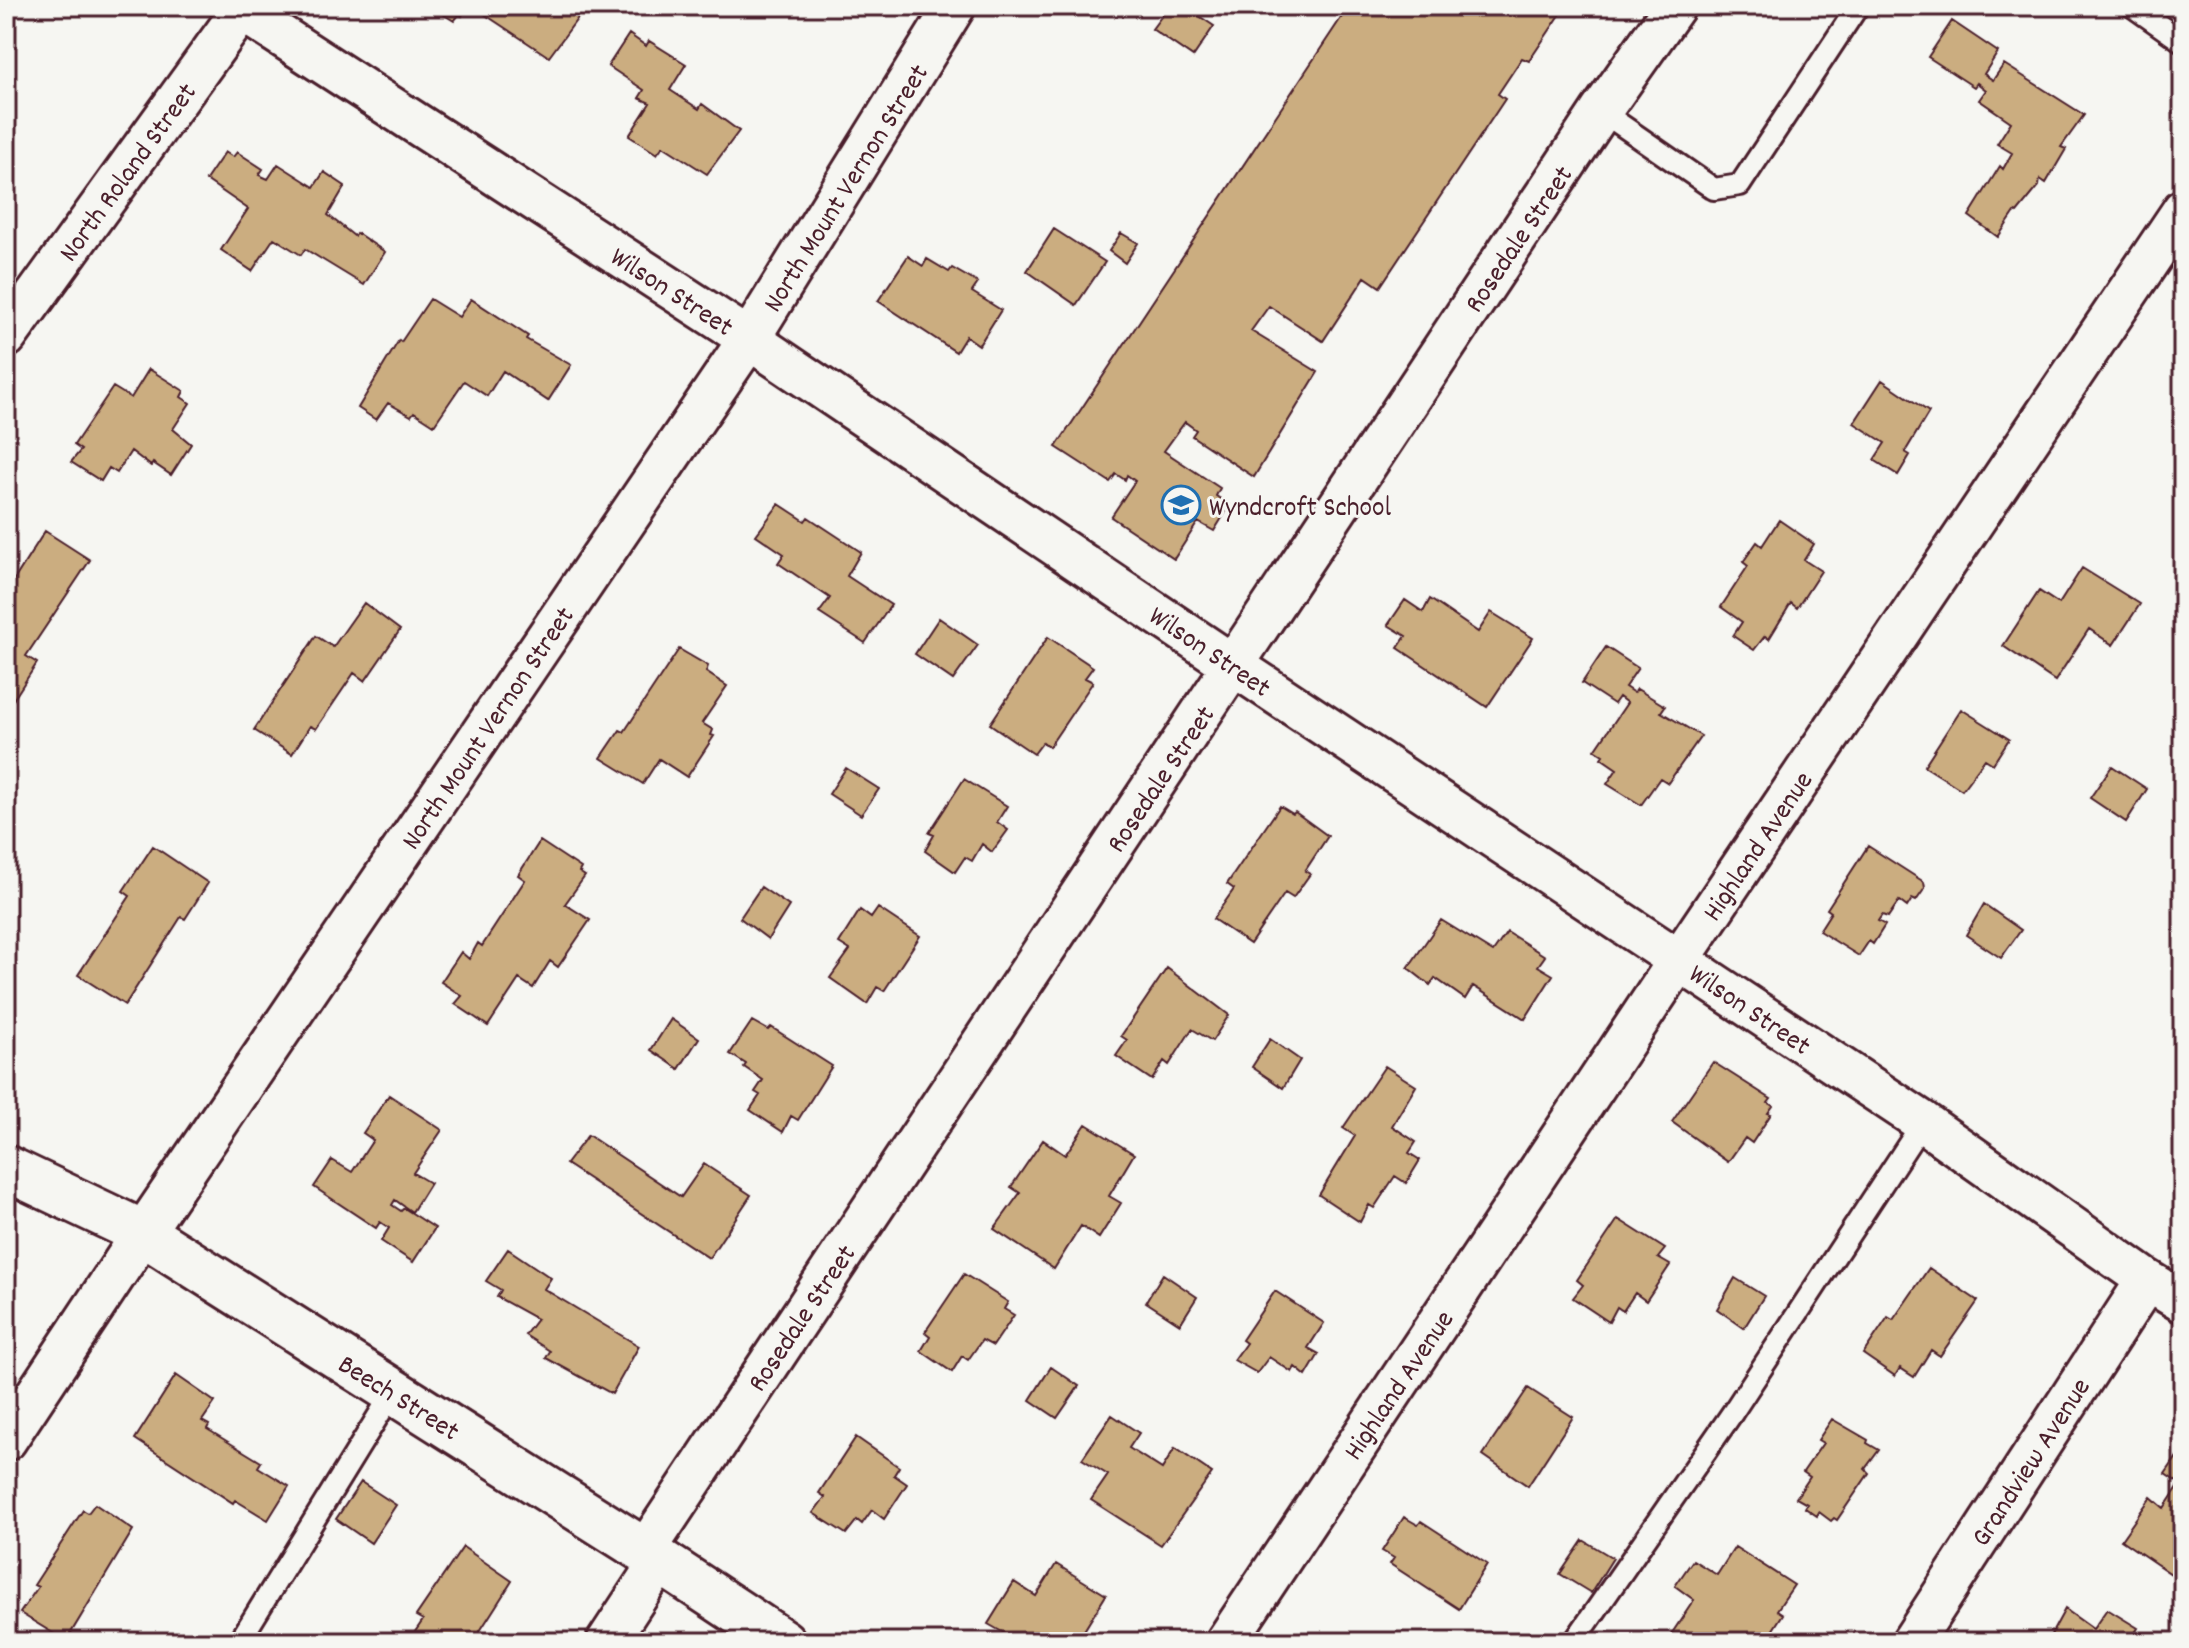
<svg xmlns="http://www.w3.org/2000/svg" width="2189" height="1648" font-family="Dekko,sans-serif">
  <rect width="100%" height="100%" fill="#f6f6f2"/>
  <filter id="ink" filterUnits="userSpaceOnUse"><feTurbulence type="fractalNoise" baseFrequency=".0125" numOctaves="2"/><feDisplacementMap in="SourceGraphic" scale="16" xChannelSelector="R" yChannelSelector="G"/><feConvolveMatrix kernelMatrix="1 2 1 2 8 2 1 2 1" color-interpolation-filters="sRGB"/></filter>
  <g filter="url(#ink)">
    <!-- building -->
    <path fill="#cbad80" stroke="#4a1f2b" stroke-width="2" d="M430 6H468L462 16 459 15 454 21Z
      M472 6H575L583 11 549 57Z
      M1169 6H1184L1214 26 1193 57 1152 29Z
      M1349 6H1566L1529 61 1522 58 1498 94 1505 99 1380 287 1365 277 1323 341 1269 306 1251 331 1318 372 1254 477 1192 436 1196 430 1185 422 1164 451 1220 488 1216 496 1230 505 1214 531 1198 522 1174 559 1111 517 1135 481 1127 475 1125 480 1116 474 1110 482 1056 447Z
      M1952 21 1998 52 1984 74 1993 80 2004 64 2084 115 2061 147 2066 149 2046 183 2040 179 2039 186 2017 213 2015 212 1998 237 1969 216 2000 166 2003 169 2012 153 1997 144 2011 122 1979 100 1986 90 1977 83 1974 87 1928 57Z
      M629 34 646 46 649 41 686 64 670 90 699 109 702 104 739 131 707 174 663 146 657 154 629 136 650 103 639 98 644 90 608 66Z
      M225 152 233 157 237 152 263 169 259 175 268 179 278 164 314 187 324 172 345 186 328 215 354 236 357 233 385 252 364 285 305 249 301 255 274 238 252 271 221 250 248 209 206 180Z
      M1054 229 1105 262 1076 305 1027 271Z
      M1121 233 1138 243 1125 263 1109 251Z
      M908 256 923 266 927 259 949 272 952 268 978 283 972 292 1001 310 979 345 966 336 956 352 878 301Z
      M430 299 459 317 471 299 528 336 526 339 571 365 548 401 503 371 487 396 464 381 434 425 414 412 411 416 388 403 376 420 358 408 399 340 401 342Z
      M149 369 184 391 181 397 190 403 173 429 191 444 171 475 153 463 151 466 131 451 117 473 109 468 101 481 71 462 81 450 74 445 113 387 131 398Z
      M1882 380 1929 412 1905 452 1910 455 1898 475 1874 460 1885 443 1854 423Z
      M779 504 805 521 808 517 861 552 847 576 891 605 865 643 819 613 830 598 778 563 784 554 756 535Z
      M1779 520 1814 544 1804 560 1821 571 1797 608 1791 603 1769 639 1765 636 1754 650 1733 636 1742 622 1721 607 1748 566 1743 562 1757 542 1762 546Z
      M45 531 90 560 26 656 37 663 8 708 6 579 12 583Z
      M2082 568 2140 604 2113 645 2089 629 2055 681 2003 646 2039 591 2059 604Z
      M1430 599 1478 632 1491 612 1533 638 1487 707 1398 648 1406 636 1388 625 1405 600 1423 612Z
      M364 603 400 630 365 681 354 673 316 729 310 726 292 754 254 730 316 636 333 647Z
      M939 618 978 645 953 680 915 654Z
      M1048 637 1093 667 1085 678 1093 682 1049 747 1043 742 1034 754 990 724Z
      M1606 647 1638 668 1625 687 1634 693 1637 689 1665 706 1661 712 1701 736 1668 783 1660 778 1641 805 1607 784 1617 769 1601 758 1603 755 1595 750 1627 703 1619 697 1614 704 1582 683Z
      M679 649 708 666 706 672 727 686 702 723 713 730 711 735 714 736 687 777 659 759 643 784 601 758 620 730 624 732Z
      M1961 709 2009 739 1993 764 1985 759 1962 790 1924 766Z
      M2112 766 2147 789 2126 822 2090 798Z
      M846 768 879 789 861 815 829 794Z
      M964 779 1007 806 997 822 1008 830 992 852 982 844 972 861 965 857 955 872 925 851 934 835 929 833Z
      M1280 806 1293 814 1295 812 1328 836 1305 871 1310 874 1293 898 1285 893 1250 944 1213 919 1234 889 1227 884Z
      M540 841 581 868 579 872 585 876 565 904 590 920 558 967 550 961 533 988 519 979 488 1026 455 1004 462 996 441 982 461 952 469 959 478 943 482 946 525 880 518 875Z
      M153 846 208 883 185 919 181 917 125 1005 78 975 130 896 123 891Z
      M1868 846 1924 882 1925 888 1916 901 1912 899 1907 907 1899 901 1888 917 1882 915 1878 921 1885 925 1873 944 1869 941 1859 956 1819 931 1831 912 1827 909Z
      M761 887 789 906 768 939 740 918Z
      M1984 904 2021 930 2001 958 1966 935Z
      M878 908 920 936 884 991 877 987 867 1004 830 978 850 950 839 943 860 910 871 918Z
      M1441 920 1493 952 1507 932 1545 956 1538 966 1553 975 1525 1019 1473 986 1465 999 1435 978 1430 985 1408 968Z
      M1167 968 1229 1015 1212 1041 1192 1029 1169 1065 1164 1061 1152 1080 1116 1056 1127 1040 1121 1036Z
      M671 1019 699 1038 679 1069 651 1050Z
      M752 1021 768 1030 771 1027 832 1066 798 1120 791 1116 783 1132 750 1110 760 1095 755 1092 763 1080 744 1067 746 1064 730 1054Z
      M1270 1039 1300 1060 1283 1088 1252 1067Z
      M1713 1062 1771 1099 1768 1103 1773 1106 1768 1113 1771 1114 1752 1143 1745 1138 1728 1162 1672 1122Z
      M1385 1066 1416 1086 1392 1126 1416 1142 1409 1153 1420 1160 1406 1183 1395 1176 1374 1208 1369 1205 1360 1222 1319 1195 1355 1136 1343 1128Z
      M389 1095 442 1130 413 1173 430 1183 412 1212 395 1200 392 1205 401 1211 404 1208 435 1228 413 1262 381 1241 389 1228 380 1222 376 1228 314 1187 332 1160 352 1172 373 1140 363 1133Z
      M1086 1124 1134 1154 1109 1196 1121 1203 1099 1238 1081 1226 1054 1269 994 1229 1020 1193 1011 1187 1043 1140 1065 1155Z
      M588 1135 681 1197 704 1164 751 1195 709 1258 566 1164Z
      M1618 1219 1665 1249 1658 1258 1670 1265 1646 1301 1635 1293 1623 1311 1617 1307 1609 1322 1573 1298 1583 1285 1577 1280Z
      M508 1249 551 1278 544 1289 639 1346 612 1394 546 1358 550 1351 525 1335 537 1319 497 1297 501 1290 486 1281Z
      M1929 1268 1978 1301 1940 1356 1931 1350 1914 1377 1900 1368 1895 1376 1863 1354 1888 1317 1893 1320Z
      M964 1274 1008 1302 1004 1309 1014 1315 993 1346 982 1340 968 1360 962 1356 952 1372 921 1351 930 1336 925 1332Z
      M1163 1274 1197 1297 1180 1324 1146 1302Z
      M1735 1278 1764 1296 1744 1328 1717 1309Z
      M1275 1291 1324 1323 1308 1348 1319 1354 1306 1376 1295 1367 1292 1372 1269 1357 1257 1373 1234 1360 1246 1343 1242 1340Z
      M1051 1367 1079 1386 1057 1418 1030 1400Z
      M176 1375 215 1402 202 1421 209 1425 207 1429 261 1462 258 1467 289 1486 268 1520 235 1500 233 1503 135 1439Z
      M1528 1388 1573 1417 1528 1486 1483 1455Z
      M1112 1415 1139 1433 1129 1448 1162 1469 1175 1448 1212 1473 1161 1545 1091 1500 1108 1475 1082 1459Z
      M1832 1419 1868 1440 1867 1443 1879 1450 1865 1469 1869 1473 1837 1520 1834 1518 1831 1521 1819 1512 1817 1516 1805 1508 1807 1504 1796 1498 1810 1477 1803 1472 1823 1443 1818 1440Z
      M856 1437 899 1467 894 1475 907 1484 884 1519 872 1510 862 1524 857 1520 846 1534 813 1513 825 1497 819 1493Z
      M2183 1448V1582L2121 1540 2151 1497 2164 1508 2180 1484 2165 1474Z
      M361 1482 396 1505 371 1543 336 1519Z
      M95 1504 133 1530 66 1641 20 1613 38 1587 34 1585 83 1510 88 1513Z
      M1404 1517 1418 1525 1421 1521 1487 1564 1459 1609 1390 1564 1394 1558 1382 1551Z
      M1583 1540 1613 1558 1591 1593 1560 1574Z
      M463 1547 512 1581 473 1642H408L423 1620 416 1616Z
      M1735 1547 1794 1585 1777 1610 1783 1614 1765 1642H1666L1694 1600 1675 1586 1693 1560 1717 1575Z
      M1056 1564 1106 1595 1077 1642H1008L1011 1637 988 1624 1014 1582 1036 1596Z
      M2065 1609 2093 1629 2107 1609 2138 1628 2129 1642H2047Z"/>
    <g fill="none" stroke-linecap="round" stroke-linejoin="round">
      <defs>
        <path id="lane" d="M2132 6 2183 42
          M1601 111 1714 189 1740 185 1858 6
          M239 1642 393 1392
          M1574 1642 1733 1412 1923 1122"/>
        <path id="street" d="M235 6 749 339 1233 665 1923 1122 2147 1280 2183 1302
          M6 337 245 6
          M6 1440 143 1233 749 339 955 6
          M645 1551 1601 111 1675 6
          M607 1642 660 1561
          M1226 1642 1679 960 2183 210
          M1912 1642 2147 1280"/>
        <path id="secondary" d="M6 1168 143 1233 645 1551 783 1642"/>
      </defs>
      <!-- lane casing -->
      <use href="#lane" stroke="#4a1f2b" stroke-width="26"/>
      <!-- street casing -->
      <use href="#street" stroke="#4a1f2b" stroke-width="46"/>
      <!-- secondary casing -->
      <use href="#secondary" stroke="#4a1f2b" stroke-width="50"/>
      <!-- lane -->
      <use href="#lane" stroke="#f6f6f2" stroke-width="20"/>
      <!-- street -->
      <use href="#street" stroke="#f6f6f2" stroke-width="40"/>
      <!-- secondary -->
      <use href="#secondary" stroke="#f6f6f2" stroke-width="44"/>
    </g>
  </g>
  <!-- icons -->
  <defs>
    <symbol id="school-ring" viewBox="-11 -11 22 22"><circle r="9.5" fill="#f6f6f2" stroke="#1f6fb2" stroke-width="1.5"/><path d="M0-5L7-2L0 1L-7-2ZM-4 1L0 2.5L4 1V4Q0 6-4 4Z" fill="#1f6fb2"/></symbol>
  </defs>
  <g fill-rule="evenodd">
    <use href="#school-ring" x="1159" y="483" width="44" height="44"/>
  </g>
  <g text-anchor="middle" stroke-width="6" stroke-linejoin="round" paint-order="stroke">
    <!-- street labels -->
    <g font-size="28" fill="#4a1f2b" stroke="#f6f6f2">
      <text transform="translate(126 171) rotate(-54)" y="10">North Roland Street</text>
      <text transform="translate(844 187) rotate(-58)" y="10">North Mount Vernon Street</text>
      <text transform="translate(1517 238) rotate(-56)" y="10">Rosedale Street</text>
      <text transform="translate(673 290) rotate(33)" y="10">Wilson Street</text>
      <text transform="translate(1211 650) rotate(34)" y="10">Wilson Street</text>
      <text transform="translate(486 727) rotate(-56)" y="10">North Mount Vernon Street</text>
      <text transform="translate(1159 778) rotate(-56)" y="10">Rosedale Street</text>
      <text transform="translate(1756 845) rotate(-56)" y="10">Highland Avenue</text>
      <text transform="translate(1751 1008) rotate(34)" y="10">Wilson Street</text>
      <text transform="translate(800 1317) rotate(-56)" y="10">Rosedale Street</text>
      <text transform="translate(1397 1384) rotate(-56)" y="10">Highland Avenue</text>
      <text transform="translate(400 1396) rotate(32)" y="10">Beech Street</text>
      <text transform="translate(2029 1461) rotate(-57)" y="10">Grandview Avenue</text>
    </g>
    <!-- poi labels -->
    <g font-size="28" fill="#4a1f2b" stroke="#f6f6f2" text-anchor="start">
      <text x="1209" y="515">Wyndcroft School</text>
    </g>
  </g>
  <!-- margin -->
  <rect width="2189" height="1648" fill="none" stroke="#f6f6f2" stroke-width="32"/>
  <rect x="16" y="16" width="2157" height="1616" fill="none" stroke="#4a1f2b" stroke-width="3" filter="url(#ink)"/>
</svg>
